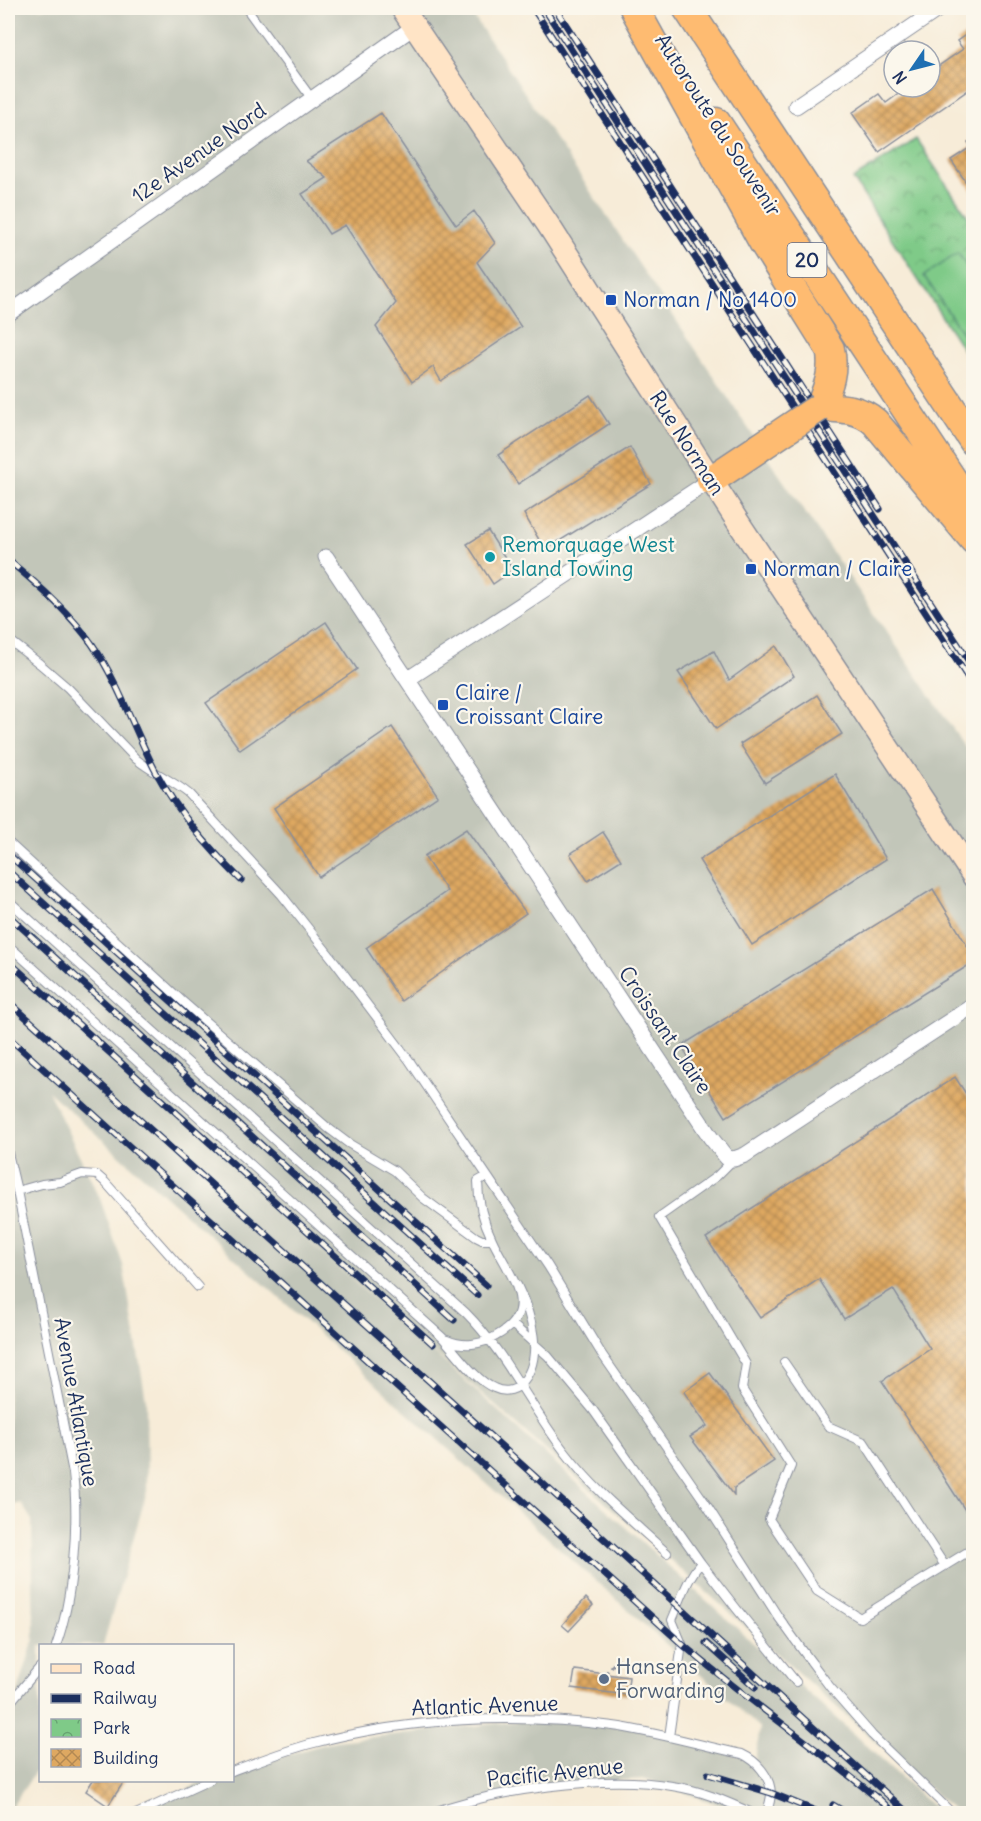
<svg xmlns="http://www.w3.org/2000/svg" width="981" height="1821" font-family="Delius,sans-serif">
  <defs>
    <pattern id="park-crowns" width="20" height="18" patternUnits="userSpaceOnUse" patternTransform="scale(1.5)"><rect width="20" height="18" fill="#7fca88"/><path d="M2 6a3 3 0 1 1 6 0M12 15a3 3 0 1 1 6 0" fill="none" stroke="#67a472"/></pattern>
    <pattern id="building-cross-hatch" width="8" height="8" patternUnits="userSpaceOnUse" patternTransform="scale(1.5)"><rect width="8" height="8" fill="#dea861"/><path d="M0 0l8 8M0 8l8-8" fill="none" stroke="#b38953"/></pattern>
  </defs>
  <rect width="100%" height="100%" fill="#fbf7ec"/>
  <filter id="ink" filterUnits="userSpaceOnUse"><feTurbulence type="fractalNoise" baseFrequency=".0167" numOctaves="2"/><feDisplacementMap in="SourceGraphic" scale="12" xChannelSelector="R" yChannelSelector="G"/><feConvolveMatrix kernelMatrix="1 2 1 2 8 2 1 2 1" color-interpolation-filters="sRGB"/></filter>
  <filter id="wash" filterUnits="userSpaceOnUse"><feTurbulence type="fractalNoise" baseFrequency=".008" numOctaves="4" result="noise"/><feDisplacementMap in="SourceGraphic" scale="24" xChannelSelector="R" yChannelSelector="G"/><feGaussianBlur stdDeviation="1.35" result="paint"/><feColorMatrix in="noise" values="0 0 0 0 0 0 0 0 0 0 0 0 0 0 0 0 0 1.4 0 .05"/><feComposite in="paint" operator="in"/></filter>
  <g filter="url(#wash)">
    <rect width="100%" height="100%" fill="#f7ecd8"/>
    <!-- industrial -->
    <path fill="#c2c6b9" d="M8 8H468L778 473 973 758V1813H957L47 1010 431 1350 940 1813H741L647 1779 549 1783 457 1813H137L205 1781 232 1780 233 1770 336 1741 529 1720 646 1725 755 1761 760 1728 48 1091 99 1196 123 1265 146 1400 147 1491 103 1645 40 1646V1765L8 1812V1725L34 1639 32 1520 21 1503 8 1506Z"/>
    <!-- park -->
    <path fill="url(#park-crowns)" stroke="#4d7c73" stroke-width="1.5" d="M916 139 973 224V365L853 179Z"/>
    <!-- pitch -->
    <path fill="#7fca88" stroke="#4d7c73" stroke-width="1.5" d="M958 253 973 276V349L924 276Z"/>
    <g id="blocks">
      <!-- building -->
      <path fill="url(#building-cross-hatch)" d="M974 29V86L879 152 852 113 879 94 886 103 908 87H930V72L963 49 957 41Z
        M381 113 456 225 474 211 495 243 477 262 521 327 441 381 433 367 412 382 376 327 396 303 345 225 329 234 302 194 327 178 306 161Z
        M972 140 974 142V194L951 160 971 147 968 142Z
        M590 395 609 424 518 484 498 455Z
        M630 447 651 484 545 550 524 514Z
        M488 531 513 570 493 584 467 544Z
        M326 622 357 669 240 750 206 703Z
        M776 646 794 676 716 729 678 672 714 651 729 680Z
        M817 695 842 734 765 783 740 744Z
        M392 727 438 796 319 877 274 808Z
        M835 774 886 859 752 945 699 860Z
        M466 829 526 913 401 1001 366 948 447 891 424 856Z
        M603 832 621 860 588 881 570 854Z
        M933 889 974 957V962L726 1117 681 1046Z
        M955 1077 974 1106V1519L972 1521 882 1381 930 1349 893 1289 844 1319 819 1279 760 1318 706 1238Z
        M710 1373 774 1461 734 1488V1495L690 1437 707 1426 684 1392Z
        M586 1598 593 1605 569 1631 562 1625Z
        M575 1670 629 1677 627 1695 572 1688Z
        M93 1780H125L108 1806 86 1791Z"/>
    </g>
  </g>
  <g filter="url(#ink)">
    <use href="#blocks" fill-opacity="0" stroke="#898e9b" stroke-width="1.5"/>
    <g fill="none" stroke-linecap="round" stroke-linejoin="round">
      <defs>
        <path id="lane" d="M246 8 312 99
          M8 639 40 664 68 688 136 759C153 773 172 780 189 794L281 894 335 962 409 1060 548 1266 601 1353 704 1501 777 1615 803 1651 830 1687 872 1735 953 1814
          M8 842 181 1000 328 1128 348 1143 395 1171 423 1198 476 1237 482 1240H492
          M8 900 466 1313C506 1353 530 1407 565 1452 594 1490 632 1521 667 1553
          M8 945 442 1337C456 1352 475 1380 494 1388 502 1392 513 1392 520 1385 546 1359 531 1313 517 1285
          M8 1153 17 1191
          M734 1159 717 1176 659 1217 746 1364 742 1389 791 1466 769 1519 817 1591 860 1618 974 1548
          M512 1324 548 1356 593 1410 701 1563 736 1608 796 1682
          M447 1340C463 1347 481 1345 496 1336 544 1310 507 1273 492 1239 483 1221 478 1201 478 1181L487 1176
          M784 1362 828 1426 864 1442 945 1566
          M56 1646C73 1599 79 1523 73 1473L17 1191 42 1184 60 1182 82 1174 97 1175 105 1182 198 1287
          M8 1705 40 1667
          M669 1737 682 1644 672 1620C680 1602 688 1576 701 1563
          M232 1771C259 1761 286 1750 314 1743 409 1718 516 1713 613 1726 656 1732 699 1745 742 1754 757 1761 770 1776 771 1793 771 1800 768 1807 767 1814
          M136 1814 210 1780
          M428 1814C492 1790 604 1774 672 1786 701 1790 728 1802 754 1814"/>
        <path id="street" d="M796 106 940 8
          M8 314 415 26
          M326 557 711 1138 727 1158 734 1159 745 1155 974 1005
          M408 679 711 480"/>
        <path id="secondary" d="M402 8 549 226 738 522 974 877"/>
        <path id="highway" d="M634 8 763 242 830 349C835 370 828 387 820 407 841 408 859 408 875 422L974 540
          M687 8 974 442
          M716 122 974 512
          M711 480 759 448"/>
      </defs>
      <!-- lane casing -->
      <use href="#lane" stroke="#898e9b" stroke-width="10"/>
      <!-- street casing -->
      <use href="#street" stroke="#898e9b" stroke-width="17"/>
      <!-- secondary casing -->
      <use href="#secondary" stroke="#898e9b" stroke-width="25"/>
      <!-- highway casing -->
      <use href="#highway" stroke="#898e9b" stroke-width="31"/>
      <!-- path -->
      <path stroke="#898e9b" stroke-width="3" stroke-dasharray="4.5 4.5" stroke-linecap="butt" d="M605 1674 619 1658"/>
      <!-- lane -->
      <use href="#lane" stroke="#fff" stroke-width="8"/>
      <!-- street -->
      <use href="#street" stroke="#fff" stroke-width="15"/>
      <!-- secondary -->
      <use href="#secondary" stroke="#ffe4c6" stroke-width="22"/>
      <!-- highway -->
      <use href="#highway" stroke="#febb71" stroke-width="28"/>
      <defs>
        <path id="rail" d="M533 8 974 687
          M544 8 974 669
          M555 8 880 509
          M8 560C39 585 68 611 92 644 119 683 134 730 156 772 178 813 208 847 241 880
          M8 854 486 1285
          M8 871 477 1295
          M8 915 454 1320
          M8 961 433 1344
          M8 1001 909 1814
          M8 1037 682 1644C747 1700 818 1748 884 1804
          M706 1643 755 1687
          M708 1774 771 1793 823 1814
          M877 1797 895 1814
          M833 1805 848 1814"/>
      </defs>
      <!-- rail casing -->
      <use href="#rail" stroke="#1b2f5e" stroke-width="7"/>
      <!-- rail -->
      <use href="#rail" stroke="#fbf7ec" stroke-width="4.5" stroke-dasharray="14" stroke-linecap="butt"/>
      <defs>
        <path id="highway-bridge" d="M759 448 820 407"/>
      </defs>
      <!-- highway-bridge casing -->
      <use href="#highway-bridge" stroke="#898e9b" stroke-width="31" stroke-linecap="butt"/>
      <!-- highway-bridge -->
      <use href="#highway-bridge" stroke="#febb71" stroke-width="28"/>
    </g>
  </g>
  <!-- markers -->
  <g fill="#1a4fb4" stroke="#fbf7ec" stroke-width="2">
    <rect x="605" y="294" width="12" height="12" rx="3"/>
    <rect x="745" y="563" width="12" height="12" rx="3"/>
    <rect x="437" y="699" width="12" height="12" rx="3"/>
  </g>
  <circle fill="#0f9aa8" stroke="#fbf7ec" stroke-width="2" cx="490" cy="557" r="6"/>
  <circle fill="#5c6f8a" stroke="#fbf7ec" stroke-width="2" cx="604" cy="1679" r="6"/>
  <g text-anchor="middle" stroke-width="4.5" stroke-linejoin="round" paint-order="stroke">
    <!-- shield labels -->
    <rect fill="#fbf7ec" stroke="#5e6b89" stroke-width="1.5" x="787.5" y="243" width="39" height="34" rx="4.5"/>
    <g font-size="20" font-weight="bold" fill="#1b2f5e">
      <text x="807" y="267">20</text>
    </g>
    <!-- street labels -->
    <g font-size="21" fill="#1b2f5e" stroke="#fbf7ec">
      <text transform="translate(718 125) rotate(57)" y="7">Autoroute du Souvenir</text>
      <text transform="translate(199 153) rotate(-35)" y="7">12e Avenue Nord</text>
      <text transform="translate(687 443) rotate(57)" y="7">Rue Norman</text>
      <text transform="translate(665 1030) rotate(56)" y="7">Croissant Claire</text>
      <text transform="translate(76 1402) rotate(80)" y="7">Avenue Atlantique</text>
      <text transform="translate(485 1706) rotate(-2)" y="7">Atlantic Avenue</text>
      <text transform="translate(555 1773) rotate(-6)" y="7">Pacific Avenue</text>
    </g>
    <!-- transit labels -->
    <g font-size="21" fill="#164399" stroke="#fbf7ec" text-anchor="start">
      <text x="623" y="307">Norman / No 1400</text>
      <text x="763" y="576">Norman / Claire</text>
      <text x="455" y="700">Claire /<tspan x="455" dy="24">Croissant Claire</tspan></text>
    </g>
    <!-- culture labels -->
    <g font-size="21" fill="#0d838f" stroke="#fbf7ec" text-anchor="start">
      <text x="502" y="552">Remorquage West<tspan x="502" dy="24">Island Towing</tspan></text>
    </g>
    <!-- service labels -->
    <g font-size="21" fill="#4e5e75" stroke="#fbf7ec" text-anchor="start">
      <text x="616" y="1674">Hansens<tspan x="616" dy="24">Forwarding</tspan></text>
    </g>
  </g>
  <!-- margin -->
  <rect width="981" height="1821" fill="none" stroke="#fbf7ec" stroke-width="30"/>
  <!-- legend -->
  <rect x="39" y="1644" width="195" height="138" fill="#fbf7ec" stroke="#a1a7b3" stroke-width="1.5"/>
  <rect x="51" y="1664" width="30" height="9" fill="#ffe4c6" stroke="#a1a7b3" stroke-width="1.5"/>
  <text x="93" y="1674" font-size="18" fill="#1b2f5e">Road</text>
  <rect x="51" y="1694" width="30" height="9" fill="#1b2f5e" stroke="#a1a7b3" stroke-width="1.5"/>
  <text x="93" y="1704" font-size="18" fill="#1b2f5e">Railway</text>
  <rect x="51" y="1719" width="30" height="18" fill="url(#park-crowns)" stroke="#a1a7b3" stroke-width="1.5"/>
  <text x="93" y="1734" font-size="18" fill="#1b2f5e">Park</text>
  <rect x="51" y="1749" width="30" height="18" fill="url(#building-cross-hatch)" stroke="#a1a7b3" stroke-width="1.5"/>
  <text x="93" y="1764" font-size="18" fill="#1b2f5e">Building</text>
  <!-- north arrow -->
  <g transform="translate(912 69) rotate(235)"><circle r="28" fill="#fbf7ec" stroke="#a1a7b3" stroke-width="1.5"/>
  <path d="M0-4.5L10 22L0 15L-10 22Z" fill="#1f6fb2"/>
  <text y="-9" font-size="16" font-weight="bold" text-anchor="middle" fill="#1b2f5e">N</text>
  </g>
</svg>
